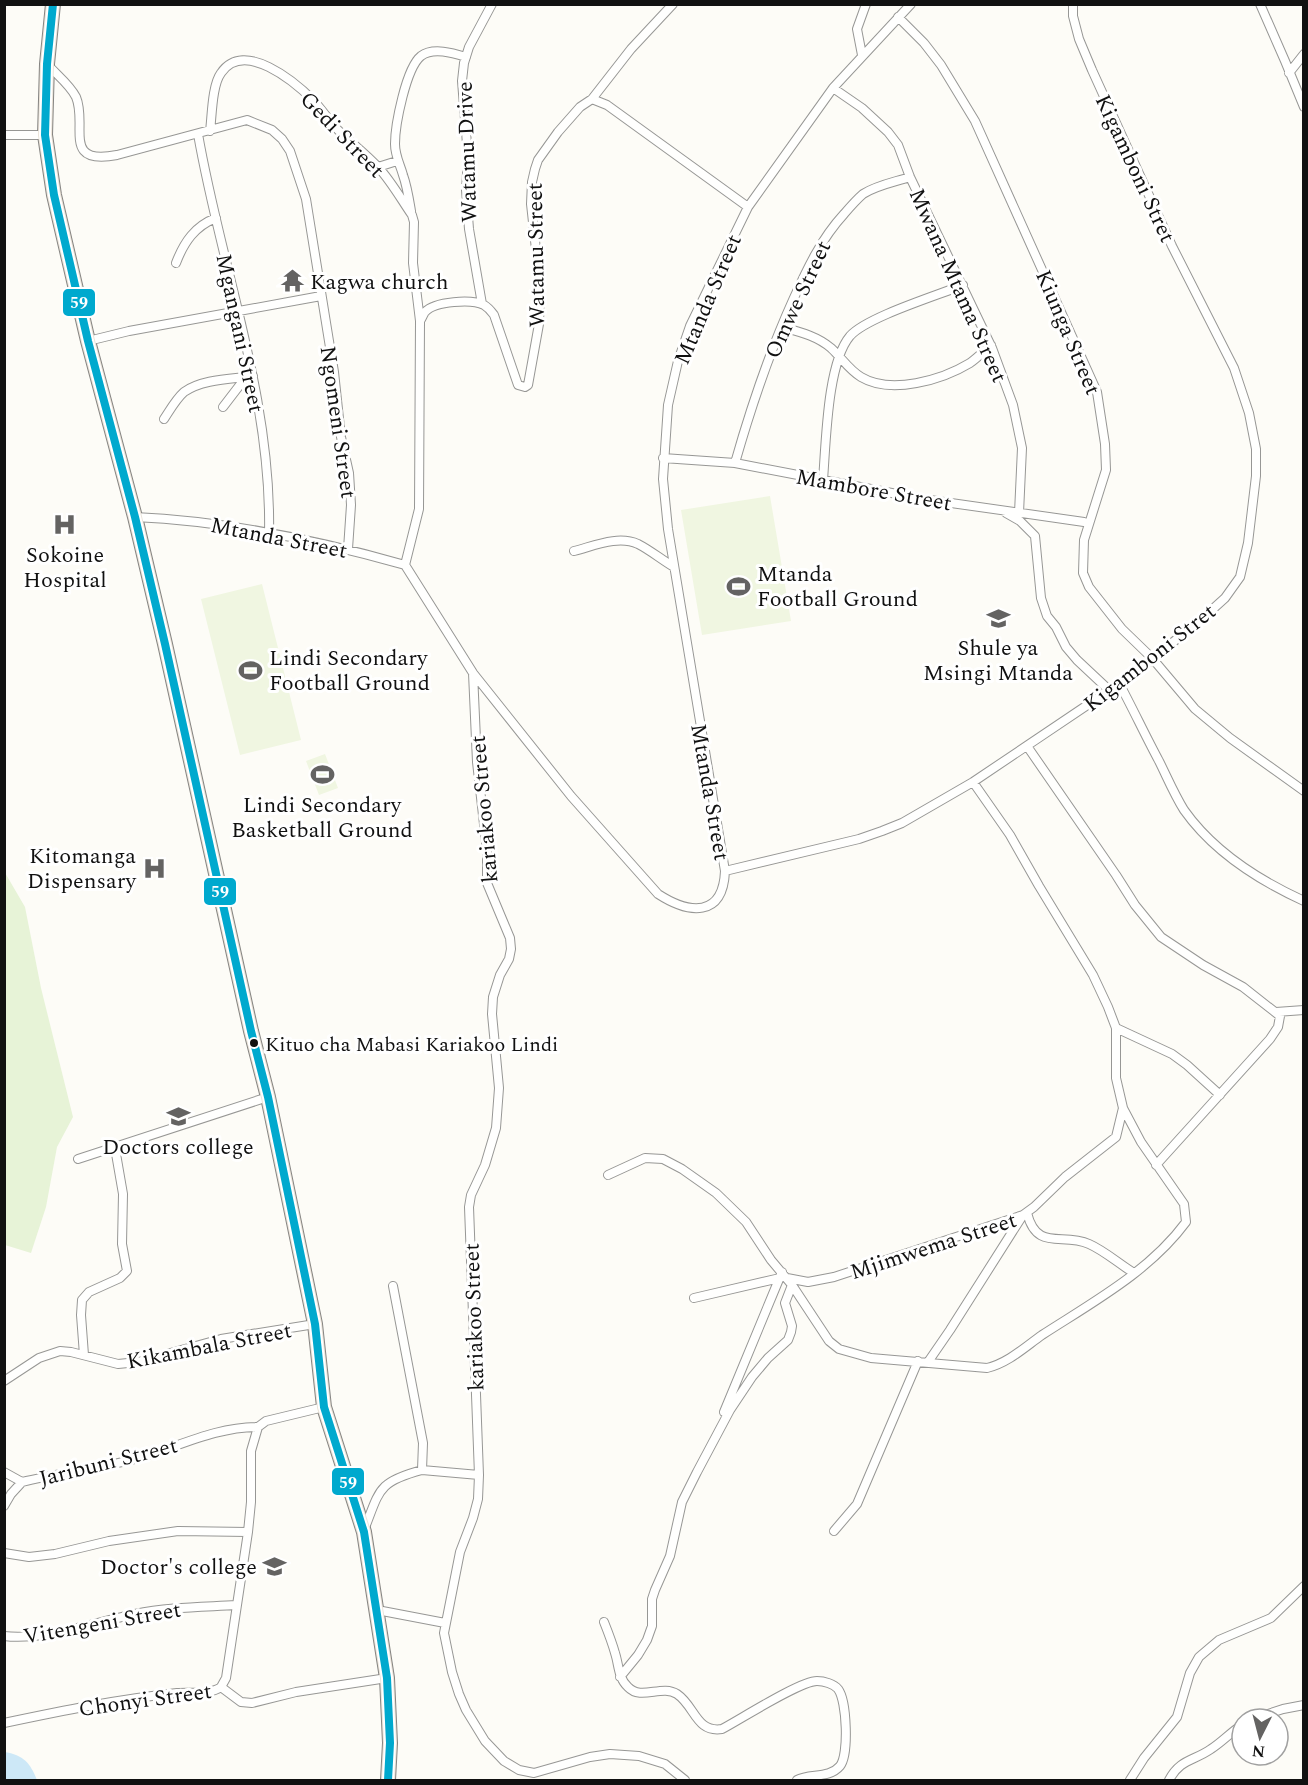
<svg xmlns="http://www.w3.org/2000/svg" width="1308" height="1785" font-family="Spectral,serif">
  <rect width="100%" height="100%" fill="#fdfcf7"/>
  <!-- green -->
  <path fill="#e7f3d7" d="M4 871 25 907 41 988 73 1117 57 1147 46 1207 31 1253 5 1245Z"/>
  <!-- pitch -->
  <path fill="#f0f6e1" d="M770 496 791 621 702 635 681 510Z
    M262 584 301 740 240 755 201 599Z
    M325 754 338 788 319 795 306 761Z"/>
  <!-- water -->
  <path fill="#cde8f7" d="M4 1752C24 1755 30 1763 37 1780H5Z"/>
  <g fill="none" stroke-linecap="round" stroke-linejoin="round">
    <defs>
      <path id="minor" d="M1260 4 1285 61 1304 107
        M898 17 924 43 941 65 975 121 1097 392 1105 444 1106 470 1084 540 1083 573 1089 587 1122 629 1152 658 1195 709 1230 738 1304 791
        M862 55 857 29 866 4
        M48 65C57 75 70 85 76 97 88 125 61 166 117 155L247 120 272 130 282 139 290 151 306 199 334 372 341 437 349 473 351 505 348 549
        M1289 73 1304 54
        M833 88 862 108 888 132 898 145 910 177 992 348 1013 405 1022 448 1019 513
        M592 99 631 49 673 4
        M210 131C212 116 212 85 221 73 244 39 295 82 314 101 322 110 329 120 337 129 350 142 365 153 378 167 391 181 401 199 412 215L414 222 413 263 420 321
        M198 134C221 267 272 397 269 534
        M4 135H45
        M378 167 397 161
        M411 211C409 199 407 186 403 175 400 164 395 156 395 144 395 125 406 68 421 56 433 47 453 53 466 57
        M176 263C184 242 195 226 216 218
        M482 304 469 229 466 190 468 157 462 81 464 63 469 47 492 4
        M782 327C800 332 817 336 831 348 841 357 849 370 861 377 891 395 942 380 970 363 977 358 984 351 991 345
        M88 341 129 331 321 296
        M223 407 246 377
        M164 419C170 410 176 399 184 392 202 379 232 379 253 376
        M663 458 735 463 923 499 1084 522
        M735 463C751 407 769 353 793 300 807 269 821 239 844 214 850 207 856 200 863 194 877 185 895 182 910 177
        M823 480C826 444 827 363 850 336 867 317 936 296 963 285
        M1006 513 1020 521 1035 536 1041 598 1047 616 1056 627 1066 647 1077 660 1109 690
        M135 517C226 521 317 540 405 565L473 673 571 796 658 894C689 914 723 918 725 871L668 529 663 479 668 405 678 361 690 326 748 207 833 88 911 4
        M574 551C594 546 618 535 638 544 650 550 662 560 674 567
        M405 565 419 509 420 321C421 320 424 313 425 312 435 301 472 299 484 305 489 308 491 311 494 315L518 385 525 387 528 385 539 324 540 286 531 204 532 182 535 169 538 160 558 132 580 107 592 99 607 105 748 207
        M473 673 477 762 487 851V883L510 938 511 949 509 959 500 975 493 997 492 1014 499 1088 496 1128 485 1165 471 1195 469 1207 479 1475 478 1499 473 1518 460 1552 444 1633 452 1672 459 1694 466 1710 485 1741 504 1761 519 1770 534 1773 590 1757 610 1754 639 1756 665 1764 685 1780
        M1119 683C1133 709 1145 735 1159 761 1167 777 1174 794 1184 810 1213 851 1258 880 1304 901
        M1027 746 1116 875 1135 905 1161 937 1203 965 1243 987 1280 1016 1278 1027 1270 1039 1156 1165
        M725 871 859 839 882 831 902 823 973 782 1135 673 1204 617 1225 598 1240 577 1248 543 1256 476V449L1249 413 1234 368 1172 246 1092 70 1079 39 1073 16V4
        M1276 1012 1304 1010
        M1116 1028 1172 1054 1187 1065 1220 1095
        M78 1159 268 1097
        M608 1175 645 1158 663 1159 682 1169 716 1193 746 1222 771 1260 792 1285 829 1341 839 1349 871 1358 987 1368C1008 1363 1025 1347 1042 1335 1093 1302 1150 1271 1186 1222L1184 1204 1141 1142 1123 1108
        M1027 1213C1037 1252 1062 1232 1089 1244 1105 1251 1119 1264 1134 1273
        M787 1278 808 1282 834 1277 1023 1215 1034 1207 1065 1177 1116 1137 1123 1108 1116 1078V1028L1108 1007 1093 975 1039 886 1010 835 973 782
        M694 1298 780 1278
        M84 1355 81 1315 82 1300 89 1292 120 1278 127 1271 122 1244 123 1194 115 1148
        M928 1362 950 1330 1023 1215
        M4 1381 39 1358 60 1351 71 1352 118 1364 138 1362 221 1339 315 1324
        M724 1412 782 1272
        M422 1470 479 1475
        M4 1472 22 1482
        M4 1506 11 1494 22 1482C63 1472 106 1468 146 1456 184 1444 218 1427 258 1427
        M364 1530C380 1490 377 1482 422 1470L423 1443 393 1286
        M834 1531 857 1504 918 1361
        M4 1553 29 1557 55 1554 109 1541 178 1531 248 1532
        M377 1610 445 1623
        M604 1622C608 1632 612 1642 615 1653 619 1665 618 1678 628 1687 641 1701 662 1684 677 1694 695 1706 696 1733 722 1729 741 1719 800 1681 817 1681 824 1681 834 1684 838 1689 847 1701 849 1755 840 1766 829 1779 810 1773 797 1780
        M4 1636C44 1641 96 1622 135 1614 168 1607 202 1607 236 1605
        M620 1677 638 1655 647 1640 652 1626V1599L655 1590 670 1556 682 1502 697 1472 730 1410 752 1377 768 1358 788 1340 791 1332 792 1326 785 1303 792 1285
        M221 1687 226 1678 248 1532 251 1502V1451L258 1427 266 1421 324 1407
        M221 1687 241 1702 252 1703 296 1692 387 1678
        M1253 1719 1283 1709 1304 1705
        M4 1723C61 1711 119 1699 177 1693 190 1692 210 1695 221 1687
        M1130 1780 1144 1758 1177 1717 1190 1673 1199 1657 1219 1640 1271 1618 1304 1586
        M1169 1780C1180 1759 1194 1761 1211 1749 1222 1742 1231 1732 1242 1725"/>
      <path id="trunk" d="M53 4 47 64 45 135 54 195 88 341 135 517 165 644 251 1031 268 1097 315 1324 324 1407 364 1532 387 1678 390 1743 388 1780"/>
    </defs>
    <!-- minor casing -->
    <use href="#minor" stroke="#979795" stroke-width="10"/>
    <!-- trunk casing -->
    <use href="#trunk" stroke="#858482" stroke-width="16"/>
    <!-- minor -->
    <use href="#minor" stroke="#fffffe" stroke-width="8"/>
    <!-- trunk -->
    <use href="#trunk" stroke="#ece5da" stroke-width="14"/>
    <defs>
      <path id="bus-1" d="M53 4 47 64 45 135 54 195 88 341 135 517 165 644 251 1031 268 1097 315 1324 324 1407 364 1532 387 1678 390 1743 388 1780"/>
    </defs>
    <!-- bus-1 casing -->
    <use href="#bus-1" stroke="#fff" stroke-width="12"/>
    <!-- bus-1 -->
    <use href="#bus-1" stroke="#00a9ce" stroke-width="8"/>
  </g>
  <!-- icons -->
  <defs>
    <symbol id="temple-bare" viewBox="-9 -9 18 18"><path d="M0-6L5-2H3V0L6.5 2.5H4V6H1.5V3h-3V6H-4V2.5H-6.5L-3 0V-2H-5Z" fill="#646362" stroke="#fff" stroke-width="2.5" paint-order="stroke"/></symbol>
    <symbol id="hospital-bare" viewBox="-9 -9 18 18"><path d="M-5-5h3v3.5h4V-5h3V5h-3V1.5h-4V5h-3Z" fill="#646362" stroke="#fff" stroke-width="2.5" paint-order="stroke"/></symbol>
    <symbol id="stadium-bare" viewBox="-9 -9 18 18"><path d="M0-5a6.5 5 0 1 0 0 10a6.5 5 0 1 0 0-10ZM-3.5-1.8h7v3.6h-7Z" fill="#646362" stroke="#fff" stroke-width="2.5" paint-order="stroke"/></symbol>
    <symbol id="school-bare" viewBox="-9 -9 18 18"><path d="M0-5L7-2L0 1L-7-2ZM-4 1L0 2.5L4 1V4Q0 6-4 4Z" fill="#646362" stroke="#fff" stroke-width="2.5" paint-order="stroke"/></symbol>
    <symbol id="university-bare" viewBox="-9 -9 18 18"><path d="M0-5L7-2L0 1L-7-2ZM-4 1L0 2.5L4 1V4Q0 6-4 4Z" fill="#646362" stroke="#fff" stroke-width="2.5" paint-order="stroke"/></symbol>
  </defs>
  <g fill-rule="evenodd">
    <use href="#temple-bare" x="276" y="264" width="33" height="33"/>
    <use href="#hospital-bare" x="48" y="508" width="33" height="33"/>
    <use href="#stadium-bare" x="722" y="570" width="33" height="33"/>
    <use href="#school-bare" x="982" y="602" width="33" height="33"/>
    <use href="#stadium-bare" x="234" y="654" width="33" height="33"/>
    <use href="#stadium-bare" x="306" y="758" width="33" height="33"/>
    <use href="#hospital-bare" x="138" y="852" width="33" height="33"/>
    <use href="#university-bare" x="162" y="1100" width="33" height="33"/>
    <use href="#university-bare" x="258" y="1550" width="33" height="33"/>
  </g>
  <!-- markers -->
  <circle fill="#111" stroke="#fff" stroke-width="2" cx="254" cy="1043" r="5"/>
  <g text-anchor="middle" stroke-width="6" stroke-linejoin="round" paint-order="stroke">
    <!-- bus labels -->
    <g font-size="20" fill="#111" stroke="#fff" text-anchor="start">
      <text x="265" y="1051">Kituo cha Mabasi Kariakoo Lindi</text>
    </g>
    <!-- street labels -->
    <g font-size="22" fill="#111" stroke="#fff">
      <text transform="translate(343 134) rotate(46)" y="8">Gedi Street</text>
      <text transform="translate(466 152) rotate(-92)" y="8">Watamu Drive</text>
      <text transform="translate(1136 168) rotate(65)" y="8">Kigamboni Stret</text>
      <text transform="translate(535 255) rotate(-91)" y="8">Watamu Street</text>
      <text transform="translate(959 285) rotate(66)" y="8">Mwana Mtama Street</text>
      <text transform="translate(707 299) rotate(-67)" y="8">Mtanda Street</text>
      <text transform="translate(797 299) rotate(-65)" y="8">Omwe Street</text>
      <text transform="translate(1069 332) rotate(67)" y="8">Kiunga Street</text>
      <text transform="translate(241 333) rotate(78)" y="8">Mgangani Street</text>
      <text transform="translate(339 422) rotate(82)" y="8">Ngomeni Street</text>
      <text transform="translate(874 489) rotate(10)" y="8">Mambore Street</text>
      <text transform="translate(279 537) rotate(11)" y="8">Mtanda Street</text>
      <text transform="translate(1149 657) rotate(-38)" y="8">Kigamboni Stret</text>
      <text transform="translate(711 792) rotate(80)" y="8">Mtanda Street</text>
      <text transform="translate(483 809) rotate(-95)" y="8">kariakoo Street</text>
      <text transform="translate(933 1245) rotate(-18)" y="8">Mjimwema Street</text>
      <text transform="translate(473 1317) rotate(-92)" y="8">kariakoo Street</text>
      <text transform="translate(209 1345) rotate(-11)" y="8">Kikambala Street</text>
      <text transform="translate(108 1461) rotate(-14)" y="8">Jaribuni Street</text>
      <text transform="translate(102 1622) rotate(-10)" y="8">Vitengeni Street</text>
      <text transform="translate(145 1699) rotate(-8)" y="8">Chonyi Street</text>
    </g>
    <!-- poi labels -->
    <g font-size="22" fill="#111" stroke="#fff">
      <text x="310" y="289" text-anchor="start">Kagwa church</text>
      <text x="65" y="562">Sokoine<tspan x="65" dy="25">Hospital</tspan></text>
      <text x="757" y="581" text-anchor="start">Mtanda<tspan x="757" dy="25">Football Ground</tspan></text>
      <text x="998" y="655">Shule ya<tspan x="998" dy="25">Msingi Mtanda</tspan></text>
      <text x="269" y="665" text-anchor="start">Lindi Secondary<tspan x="269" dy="25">Football Ground</tspan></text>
      <text x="322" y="812">Lindi Secondary<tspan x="322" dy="25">Basketball Ground</tspan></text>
      <text x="136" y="863" text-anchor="end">Kitomanga<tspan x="136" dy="25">Dispensary</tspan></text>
      <text x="178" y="1154">Doctors college</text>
      <text x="257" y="1574" text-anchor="end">Doctor's college</text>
    </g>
  </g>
  <g stroke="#fff" stroke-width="2">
    <rect x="62" y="288" width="34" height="29" rx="6" fill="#00a9ce"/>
    <rect x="203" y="877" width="34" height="29" rx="6" fill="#00a9ce"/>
    <rect x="331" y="1467" width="34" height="29" rx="6" fill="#00a9ce"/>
  </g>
  <g font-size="16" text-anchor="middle" font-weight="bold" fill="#fff">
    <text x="79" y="308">59</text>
    <text x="220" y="897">59</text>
    <text x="348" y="1488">59</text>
  </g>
  <!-- border -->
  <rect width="1308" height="1785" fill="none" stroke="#111111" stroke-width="12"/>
  <!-- north arrow -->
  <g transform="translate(1260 1737) rotate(186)"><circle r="28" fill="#ffffff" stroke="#a0a0a0" stroke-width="1.5"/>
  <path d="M0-4.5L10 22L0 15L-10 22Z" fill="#646362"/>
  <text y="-9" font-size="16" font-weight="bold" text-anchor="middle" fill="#111111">N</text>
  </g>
</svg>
